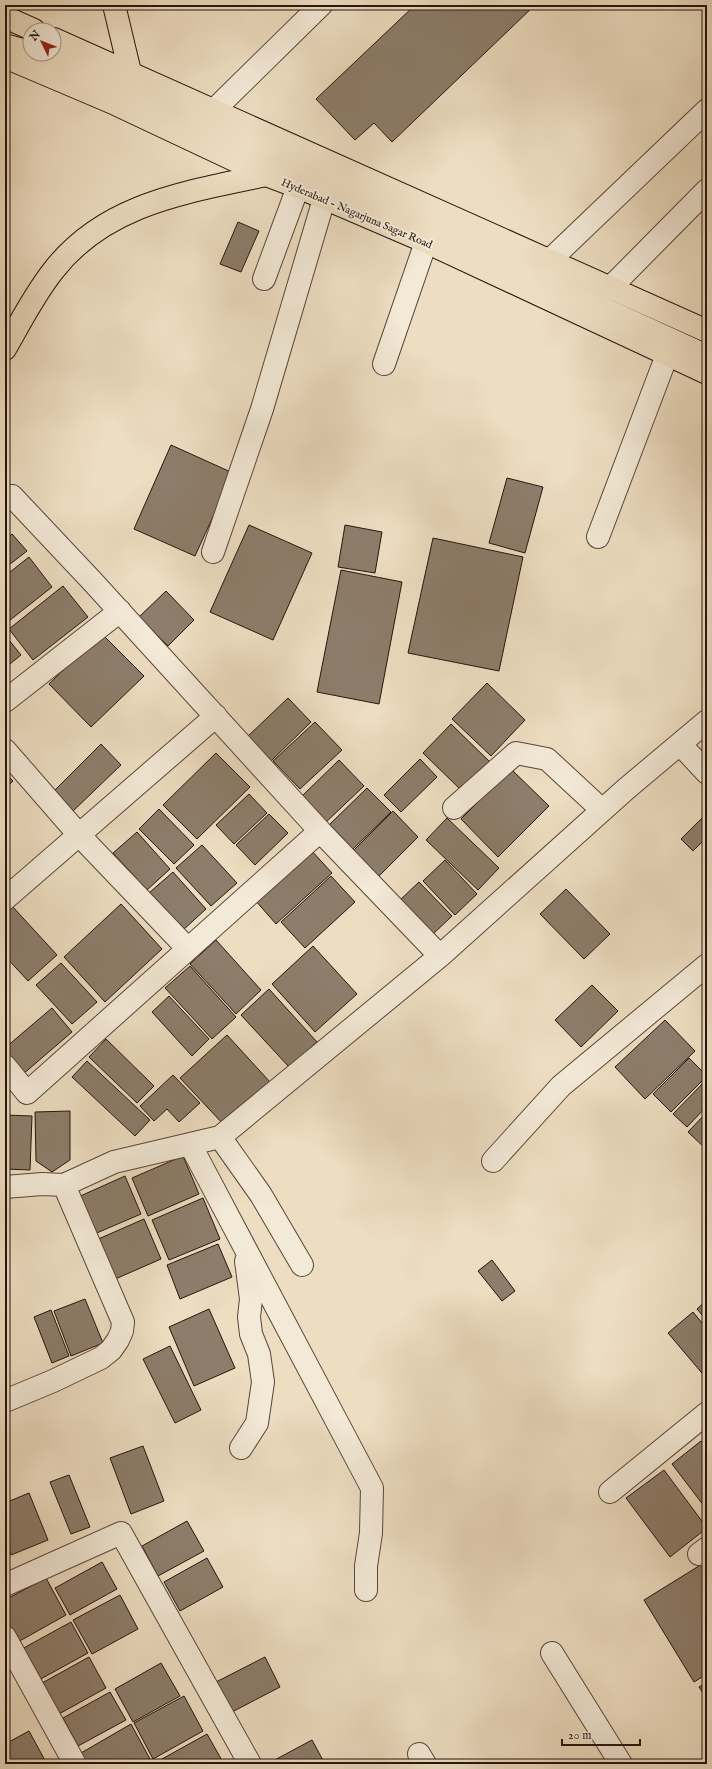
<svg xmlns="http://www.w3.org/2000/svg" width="712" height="1769" font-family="'IM FELL English',serif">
  <rect width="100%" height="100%" fill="#edddc1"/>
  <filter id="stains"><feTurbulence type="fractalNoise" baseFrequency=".005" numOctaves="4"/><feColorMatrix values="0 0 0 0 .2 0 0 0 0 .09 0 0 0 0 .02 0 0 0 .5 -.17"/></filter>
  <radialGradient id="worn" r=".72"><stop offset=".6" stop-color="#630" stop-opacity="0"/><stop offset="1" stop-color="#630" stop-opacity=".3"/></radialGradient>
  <!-- building -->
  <path fill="#8d7d6b" stroke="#26140d" d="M415 5H535L392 142 374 123 355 140 316 99Z
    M238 222 259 231 241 272 220 264Z
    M171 445 233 473 195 556 134 529Z
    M507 478 543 487 525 553 489 543Z
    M249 525 312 553 273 640 210 612Z
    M345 525 382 532 375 573 338 567Z
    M12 534 27 551 5 568V540Z
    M433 538 523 557 499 671 408 653Z
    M29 557 52 587 5 624V576Z
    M341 570 402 582 379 704 317 692Z
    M63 586 88 617 33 660 9 629Z
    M166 591 194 620 168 646 139 617Z
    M101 633 144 676 91 727 49 684Z
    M5 635 21 655 5 668Z
    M487 683 525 720 491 756 452 719Z
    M288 698 311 722 269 763 246 738Z
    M315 722 342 750 300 789 273 761Z
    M451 724 490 762 462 791 423 753Z
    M101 744 121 765 71 813 52 793Z
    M216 753 250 787 197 839 163 805Z
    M420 759 437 777 401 812 384 795Z
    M339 760 364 786 324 824 300 798Z
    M511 769 549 806 498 857 461 819Z
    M5 773 13 781 5 789Z
    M367 788 391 812 352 850 328 826Z
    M249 794 267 813 234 844 216 825Z
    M159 809 194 845 174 864 139 829Z
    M393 811 418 837 375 880 350 854Z
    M269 814 288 833 255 865 236 845Z
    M447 818 499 868 478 890 426 840Z
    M702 818 707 822V837L693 851 681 839Z
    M137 832 170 869 147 890 113 853Z
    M202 845 237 883 211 906 176 868Z
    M707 848V857L703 853Z
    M310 849 332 873 276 924 255 900Z
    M445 860 477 894 455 915 423 881Z
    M173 872 206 909 183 930 149 893Z
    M331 876 355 902 305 948 281 922Z
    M419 882 452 916 432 935 399 901Z
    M566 889 610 934 584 959 540 914Z
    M121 904 162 949 105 1002 64 957Z
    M12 906 57 955 28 981 5 956V912Z
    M216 940 261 990 236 1014 190 964Z
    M313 946 357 994 315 1032 272 984Z
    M61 963 97 1002 72 1024 36 985Z
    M190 966 236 1017 212 1039 165 988Z
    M592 985 618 1011 581 1047 555 1020Z
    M269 989 317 1042 289 1067 241 1015Z
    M169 996 209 1039 192 1056 152 1012Z
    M52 1008 72 1032 22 1075 5 1055V1048Z
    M665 1020 695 1051 645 1099 615 1067Z
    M227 1035 270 1082 224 1125 180 1078Z
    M106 1039 154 1086 137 1103 89 1057Z
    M689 1058 707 1076 671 1112 653 1094Z
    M87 1061 150 1120 135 1136 72 1077Z
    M173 1075 200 1103 179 1122 167 1109 154 1121 140 1106Z
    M706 1080 707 1106 687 1127 673 1114Z
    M70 1111V1160L52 1172 36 1161 35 1112Z
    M707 1112V1150L688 1132Z
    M5 1115 32 1116 30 1170 5 1169Z
    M183 1156 199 1194 148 1216 132 1178Z
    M125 1176 141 1214 92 1235 76 1198Z
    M203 1198 220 1239 169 1260 152 1220Z
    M144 1219 161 1259 113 1280 96 1240Z
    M218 1244 232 1277 180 1299 167 1265Z
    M492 1260 515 1291 502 1301 478 1271Z
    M85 1299 103 1343 71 1356 54 1311Z
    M707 1300V1321L697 1309Z
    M209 1309 235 1368 194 1386 169 1327Z
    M51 1310 69 1356 52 1363 34 1317Z
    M693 1312 707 1329V1379L668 1333Z
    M170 1346 201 1410 175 1423 143 1359Z
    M701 1441 707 1449V1510L672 1464Z
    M143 1446 164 1501 131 1514 110 1458Z
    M664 1470 707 1528 670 1557 626 1498Z
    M69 1475 90 1527 71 1534 50 1482Z
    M29 1493 48 1540 11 1555 5 1539V1503Z
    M187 1521 204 1551 158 1576 142 1546Z
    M207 1558 223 1587 180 1611 164 1582Z
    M707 1561V1674L694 1682 644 1600Z
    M102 1562 117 1589 70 1615 55 1588Z
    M46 1578 66 1615 16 1643 5 1623V1600Z
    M120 1595 138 1629 92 1654 73 1620Z
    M71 1622 88 1653 37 1681 20 1650Z
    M89 1657 106 1688 59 1714 42 1683Z
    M265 1657 280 1687 232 1712 216 1682Z
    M161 1663 180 1696 133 1722 115 1689Z
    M707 1682V1699L699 1687Z
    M110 1692 126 1720 78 1746 63 1718Z
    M184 1696 203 1731 153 1759 134 1723Z
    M131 1724 150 1759 140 1764H87L81 1753Z
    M29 1731 47 1764H5V1744Z
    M207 1734 224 1764H153Z
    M312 1740 325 1764H270L269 1763Z"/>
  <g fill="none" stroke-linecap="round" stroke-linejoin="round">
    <defs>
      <path id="minor" d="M214 110 321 5
        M549 261 707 110
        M264 279 298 187
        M610 288 707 190
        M384 364 426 242
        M5 497 12 496 92 581 320 831 27 1093 5 1066
        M598 537 667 355
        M213 552 262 409 324 199
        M5 701 120 611
        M680 744 707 773
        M5 750 80 836 188 949
        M454 808 516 753 547 759 602 810
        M5 899 216 716
        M440 956 626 789 707 721
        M220 1137 261 1195 302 1265
        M190 1144 372 1488 371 1533 366 1566V1590
        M493 1161 561 1086 707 965
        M5 1187 42 1184 64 1185 114 1162 220 1137 440 956 320 831
        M5 1401 53 1381 101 1358 111 1350 118 1340 122 1331 123 1322 64 1185
        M241 1448 257 1423 263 1382 259 1354 251 1334 249 1317 251 1299 246 1261
        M610 1492 707 1413
        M699 1554 707 1548
        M5 1585 121 1533 250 1764
        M5 1637 75 1764
        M552 1653 621 1764
        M419 1754 425 1764"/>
      <path id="major" d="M114 5 130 72
        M5 17 34 30
        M54 39 707 331
        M5 57 111 102 266 175 298 187 426 242 707 373
        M5 349C20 323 34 295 53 271 105 203 188 192 266 175"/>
      <path id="highway" d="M5 45 30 52
        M37 54 64 63 124 88 707 356"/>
    </defs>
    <!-- minor casing -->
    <use href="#minor" stroke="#58463a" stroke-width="24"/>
    <!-- major casing -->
    <use href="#major" stroke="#26140d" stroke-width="24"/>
    <!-- highway casing -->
    <use href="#highway" stroke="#26140d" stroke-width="24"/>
    <!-- minor -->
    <use href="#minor" stroke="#f3e9d7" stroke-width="22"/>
    <!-- major -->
    <use href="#major" stroke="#edddc1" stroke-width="22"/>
    <!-- highway -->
    <use href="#highway" stroke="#edddc1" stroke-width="22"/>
  </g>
  <g text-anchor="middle" stroke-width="4" stroke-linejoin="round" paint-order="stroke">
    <!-- street labels -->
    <g font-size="11" fill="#26140d" stroke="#f3e9d7">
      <text transform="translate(357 213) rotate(23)" y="4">Hyderabad - Nagarjuna Sagar Road</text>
    </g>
  </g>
  <!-- margin -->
  <rect width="712" height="1769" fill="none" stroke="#edddc1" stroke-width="20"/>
  <rect x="6" y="6" width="700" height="1757" fill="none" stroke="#26140d" stroke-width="2"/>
  <rect x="10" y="10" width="692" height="1749" fill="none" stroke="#26140d"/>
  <!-- north arrow -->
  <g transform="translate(42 42) rotate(313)"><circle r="19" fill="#f3e9d7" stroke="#a19486"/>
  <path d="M0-3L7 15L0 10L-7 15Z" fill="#8f2418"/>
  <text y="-6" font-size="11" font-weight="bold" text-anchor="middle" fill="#26140d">N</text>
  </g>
  <!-- scale -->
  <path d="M562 1739v6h78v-6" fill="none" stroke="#26140d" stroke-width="2"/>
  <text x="568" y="1739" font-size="12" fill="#26140d" stroke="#f3e9d7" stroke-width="3" paint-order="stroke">20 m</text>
  <rect width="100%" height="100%" filter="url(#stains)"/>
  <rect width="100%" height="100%" fill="url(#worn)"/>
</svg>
